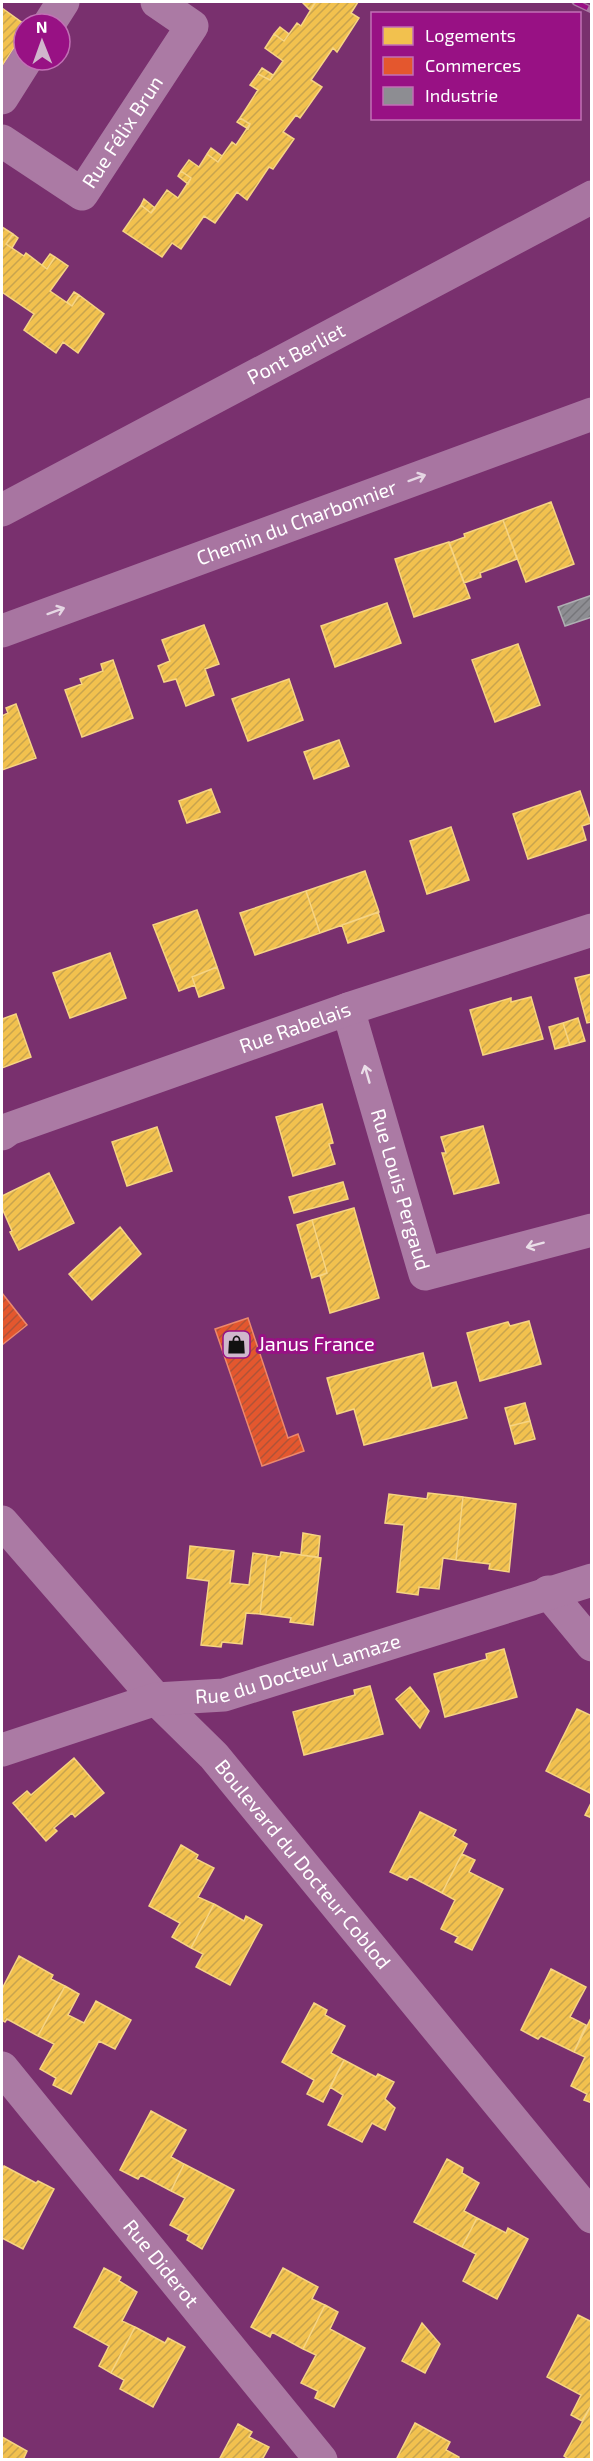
<svg xmlns="http://www.w3.org/2000/svg" width="593" height="2461" font-family="'Exo 2',sans-serif">
  <defs>
    <pattern id="homes-hatch" width="6" height="6" patternUnits="userSpaceOnUse" patternTransform="scale(1.5)"><rect width="6" height="6" fill="#f2c14e"/><path d="M-1 1l2-2M0 6l6-6M5 7l2-2" fill="none" stroke="#c8a44e"/></pattern>
    <pattern id="shops-hatch" width="6" height="6" patternUnits="userSpaceOnUse" patternTransform="scale(1.5)"><rect width="6" height="6" fill="#e4572e"/><path d="M-1 1l2-2M0 6l6-6M5 7l2-2" fill="none" stroke="#af5338"/></pattern>
    <pattern id="industry-hatch" width="6" height="6" patternUnits="userSpaceOnUse" patternTransform="scale(1.5)"><rect width="6" height="6" fill="#8d8d92"/><path d="M-1 1l2-2M0 6l6-6M5 7l2-2" fill="none" stroke="#76767a"/></pattern>
  </defs>
  <rect width="100%" height="100%" fill="#79306e"/>
  <!-- homes -->
  <path fill="url(#homes-hatch)" stroke="#f6d483" stroke-width="1.5" d="M302 2H313L315 3 310 10Z
    M313 2H358L351 13 359 18 337 52 333 48 311 80 322 87 300 118 296 115 283 132 294 139 273 169 269 167 247 200 237 192 215 223 204 216 181 249 172 243 162 257 123 231 141 205 151 213 167 190 178 198 191 178 181 171 189 160 199 167 207 154 218 162 232 142 236 145 250 124 240 118 258 90 250 85 258 74 270 80 283 61 265 48 274 34 284 41 297 23 301 26 315 3Z
    M2 8 24 24V33L2 66Z
    M280 27 289 34 284 41 274 34Z
    M262 68 273 75 270 80 258 74Z
    M240 118 250 124 248 129 237 122Z
    M211 148 222 156 218 162 207 154Z
    M181 171 191 178 188 184 178 176Z
    M144 199 155 208 151 213 141 205Z
    M2 227 13 234 6 244 24 256 26 253 47 269 55 257 68 266 50 291 72 306 79 295 104 314 78 353 63 342 56 353 24 330 34 314 2 292Z
    M13 234 18 238 12 248 6 244Z
    M50 254 55 257 47 269 42 265Z
    M74 292 79 295 72 306 67 302Z
    M551 502 574 564 526 582 503 520Z
    M503 520 517 559 480 573 481 577 464 583 449 543 465 537 464 534Z
    M449 542 470 598 414 617 395 559Z
    M387 603 401 643 335 667 321 626Z
    M204 625 219 664 205 669 214 695 186 706 176 679 164 682 158 666 170 661 162 640Z
    M518 644 540 705 495 722 472 660Z
    M113 660 133 718 82 737 65 690 82 684 80 679 103 671 101 664Z
    M289 679 303 720 248 741 232 699Z
    M16 704 36 758 2 770V716L8 713 6 708Z
    M339 740 349 766 314 779 304 752Z
    M211 789 220 812 187 823 179 801Z
    M580 791 591 823 582 826 586 840 528 859 513 814Z
    M451 827 469 880 427 894 410 841Z
    M365 871 379 912 320 933 306 891Z
    M306 891 320 933 255 955 240 913Z
    M197 910 217 967 192 977 195 985 179 991 153 925Z
    M378 912 384 931 348 943 342 925Z
    M110 953 126 998 70 1018 53 973Z
    M217 967 224 988 199 997 192 977Z
    M592 974V1022L587 1023 575 978Z
    M531 997 543 1039 483 1055 470 1010 511 998V1002Z
    M16 1014 31 1057 2 1068V1019Z
    M578 1018 585 1041 570 1045 563 1023Z
    M563 1023 570 1045 555 1049 549 1027Z
    M322 1104 333 1143 329 1144 335 1164 293 1176 276 1117Z
    M483 1126 499 1183 454 1194 442 1153H446L441 1137Z
    M157 1127 172 1171 127 1186 112 1142Z
    M49 1173 74 1223 19 1250 10 1232 12 1231 2 1208V1196Z
    M343 1182 348 1199 294 1213 289 1197Z
    M354 1208 379 1298 330 1313 320 1276 327 1273 312 1220Z
    M312 1220 327 1273 312 1278 297 1225Z
    M120 1227 141 1254 92 1300 69 1274Z
    M529 1321 541 1364 480 1381 467 1333 508 1322 510 1326Z
    M423 1353 432 1388 456 1382 467 1418 364 1445 354 1409 337 1414 327 1378Z
    M525 1403 530 1421 510 1426 505 1408Z
    M530 1421 535 1439 515 1444 510 1426Z
    M428 1493 463 1497 456 1560 443 1558 439 1589 419 1587 418 1595 397 1592 404 1525 385 1523 389 1494 427 1499Z
    M463 1497 516 1504 509 1572 489 1569 490 1564 456 1560Z
    M303 1533 320 1536 318 1557 301 1555Z
    M190 1546 234 1551 230 1583 249 1585 253 1553 267 1555 260 1614 246 1613 242 1644 222 1642 221 1647 201 1645 209 1581 187 1578Z
    M281 1552 321 1558 313 1625 290 1622 291 1618 260 1614 267 1555 280 1557Z
    M504 1649 517 1697 445 1717 434 1674 487 1659 486 1654Z
    M370 1686 383 1734 304 1755 293 1712 355 1695 354 1690Z
    M410 1687 429 1711 420 1728 396 1699Z
    M577 1709 592 1716V1794L546 1771Z
    M74 1758 104 1793 75 1817 72 1813 54 1828 57 1831 46 1841 13 1803 27 1791 31 1795Z
    M592 1801V1818L585 1815Z
    M420 1812 456 1830 453 1836 467 1844 442 1893 410 1876 407 1880 390 1872Z
    M181 1845 198 1855 196 1859 214 1868 198 1897 214 1904 191 1948 172 1937 180 1923 149 1906Z
    M462 1854 475 1860 469 1872 503 1889 472 1950 455 1942 458 1937 441 1929 455 1900 442 1893Z
    M214 1904 244 1921 246 1916 262 1925 230 1985 196 1967 203 1954 191 1948Z
    M19 1956 53 1975 51 1979 65 1986 38 2036 7 2019 5 2022 2 2020V1989Z
    M551 1969 586 1987 570 2017 586 2025 574 2052 541 2036 538 2039 521 2030Z
    M65 1986 79 1994 68 2015 84 2023 96 2001 131 2020 115 2049 99 2041 71 2094 53 2085 56 2078 40 2069 54 2044 38 2036Z
    M314 2003 327 2010 325 2015 345 2026 331 2053 344 2060 323 2102 307 2094 314 2080 282 2062Z
    M592 2016V2103L584 2100 587 2094 571 2086 585 2057 574 2052Z
    M344 2060 376 2077 378 2074 394 2082 385 2099 395 2108 385 2130 372 2123 362 2142 328 2125 343 2095 330 2087Z
    M151 2111 186 2130 171 2157 184 2164 171 2191 141 2175 138 2179 120 2170Z
    M447 2159 463 2168 462 2173 479 2183 464 2211 477 2218 462 2247 414 2222Z
    M184 2164 234 2190 202 2249 187 2240 189 2235 170 2225 185 2198 171 2191Z
    M4 2166 36 2183 38 2181 54 2189 23 2249 2 2238V2171Z
    M477 2218 506 2233 508 2228 528 2239 497 2299 463 2281 476 2254 462 2247Z
    M104 2268 121 2277 119 2281 137 2292 122 2321 135 2327 111 2373 99 2366 109 2346 74 2327Z
    M283 2268 318 2287 312 2299 325 2305 303 2349 272 2332 270 2337 251 2327Z
    M325 2305 338 2312 330 2329 365 2348 334 2407 315 2398 318 2391 301 2383 316 2355 303 2349Z
    M578 2315 592 2322V2404L582 2421 571 2415 581 2395 547 2377Z
    M422 2323 440 2344 425 2373 402 2361Z
    M135 2327 165 2343 168 2338 185 2347 153 2407 120 2389 124 2380 111 2373Z
    M592 2404V2460H570L564 2456Z
    M415 2423 450 2442 446 2450 459 2457 458 2460H396Z
    M238 2424 252 2432 249 2437 269 2447 262 2460H219Z
    M2 2437 27 2451 23 2460H2Z"/>
  <!-- shops -->
  <path fill="url(#shops-hatch)" stroke="#ec896d" stroke-width="1.5" d="M2 1293 27 1325 2 1345Z
    M248 1318 288 1438 298 1434 304 1451 262 1466 215 1329Z"/>
  <!-- industry -->
  <path fill="url(#industry-hatch)" stroke="#afafb3" stroke-width="1.5" d="M592 595V617L565 626 558 607Z"/>
  <g fill="none" stroke-linecap="round" stroke-linejoin="round">
    <!-- street -->
    <g stroke="#ab7aa4" stroke-width="33">
      <path d="M49 24 63 2"/>
      <path d="M2 98 26 60"/>
      <path id="s1" d="M2 141 82 194 192 26 157 2"/>
      <path id="s2" d="M348 1009 425 1274 592 1230"/>
      <path id="s3" d="M2 1134 9 1129 348 1009 592 930"/>
      <path id="s4" d="M2 1522 156 1699 214 1756 592 2217"/>
      <path d="M548 1592 592 1645"/>
      <path id="s5" d="M2 1750 156 1699 224 1695 592 1580"/>
      <path id="s6" d="M2 2068 321 2460"/>
    </g>
    <!-- secondary -->
    <g stroke="#a875a1" stroke-width="33">
      <path id="s7" d="M2 510 592 197"/>
      <path id="s8" d="M2 631 592 414"/>
    </g>
    <defs>
      <path id="rail" d="M575 2 592 10"/>
    </defs>
    <!-- rail casing -->
    <use href="#rail" stroke="#aa7ba4" stroke-width="7"/>
    <!-- rail -->
    <use href="#rail" stroke="#981184" stroke-width="4.5" stroke-dasharray="14" stroke-linecap="butt"/>
  </g>
  <!-- one-way arrows -->
  <defs><path id="oneway-shaft" d="M-6 0H5M1.5-3L5.5 0L1.5 3" fill="none" stroke-width="1.6" stroke-linecap="round" stroke-linejoin="round" transform="scale(1.5)"/></defs>
  <g stroke="#e5d6e3">
    <use href="#oneway-shaft" transform="translate(417 478) rotate(-20)"/>
    <use href="#oneway-shaft" transform="translate(56 611) rotate(-20)"/>
  </g>
  <g stroke="#eadee8">
    <use href="#oneway-shaft" transform="translate(367 1074) rotate(-106)"/>
    <use href="#oneway-shaft" transform="translate(535 1245) rotate(165)"/>
  </g>
  <!-- icons -->
  <defs>
    <symbol id="shop-square" viewBox="-11 -11 22 22"><rect x="-9" y="-9" width="18" height="18" rx="4" fill="#d0b7cc" stroke="#981184"/><path d="M-5-2.5h2.3a2.7 3.5 0 0 1 5.4 0H5L5.5 6h-11ZM-1.5-2.5h3a1.5 2.3 0 0 0-3 0Z" fill="#111"/></symbol>
  </defs>
  <g fill-rule="evenodd">
    <use href="#shop-square" x="220" y="1328" width="33" height="33"/>
  </g>
  <g text-anchor="middle" stroke-width="6" stroke-linejoin="round" paint-order="stroke">
    <!-- street labels -->
    <g font-size="20" fill="#fff" stroke="#981184">
      <text dy="7" stroke="none"><textPath href="#s1" startOffset="170">Rue Félix Brun</textPath></text>
      <text dy="7" stroke="none"><textPath href="#s7" startOffset="333">Pont Berliet</textPath></text>
      <text dy="7" stroke="none"><textPath href="#s8" startOffset="314">Chemin du Charbonnier</textPath></text>
      <text dy="7" stroke="none"><textPath href="#s3" startOffset="312">Rue Rabelais</textPath></text>
      <text dy="7" stroke="none"><textPath href="#s2" startOffset="188">Rue Louis Pergaud</textPath></text>
      <text dy="7" stroke="none"><textPath href="#s5" startOffset="308">Rue du Docteur Lamaze</textPath></text>
      <text dy="7" stroke="none"><textPath href="#s4" startOffset="456">Boulevard du Docteur Coblod</textPath></text>
      <text dy="7" stroke="none"><textPath href="#s6" startOffset="252">Rue Diderot</textPath></text>
    </g>
    <!-- poi labels -->
    <g font-size="20" fill="#fff" stroke="#981184" text-anchor="start">
      <text x="258" y="1351">Janus France</text>
    </g>
  </g>
  <!-- border -->
  <rect width="593" height="2461" fill="none" stroke="#ffffff" stroke-width="6"/>
  <!-- legend -->
  <rect x="371" y="12" width="210" height="108" fill="#981184" stroke="#c170b5" stroke-width="1.5"/>
  <rect x="383" y="27" width="30" height="18" fill="#f2c14e" stroke="#c170b5" stroke-width="1.5"/>
  <text x="425" y="42" font-size="18" fill="#ffffff">Logements</text>
  <rect x="383" y="57" width="30" height="18" fill="#e4572e" stroke="#c170b5" stroke-width="1.5"/>
  <text x="425" y="72" font-size="18" fill="#ffffff">Commerces</text>
  <rect x="383" y="87" width="30" height="18" fill="#8d8d92" stroke="#c170b5" stroke-width="1.5"/>
  <text x="425" y="102" font-size="18" fill="#ffffff">Industrie</text>
  <!-- north arrow -->
  <g transform="translate(42 42) rotate(359)"><circle r="28" fill="#981184" stroke="#c170b5" stroke-width="1.5"/>
  <path d="M0-4.5L10 22L0 15L-10 22Z" fill="#d0b7cc"/>
  <text y="-9" font-size="16" font-weight="bold" text-anchor="middle" fill="#ffffff">N</text>
  </g>
</svg>
